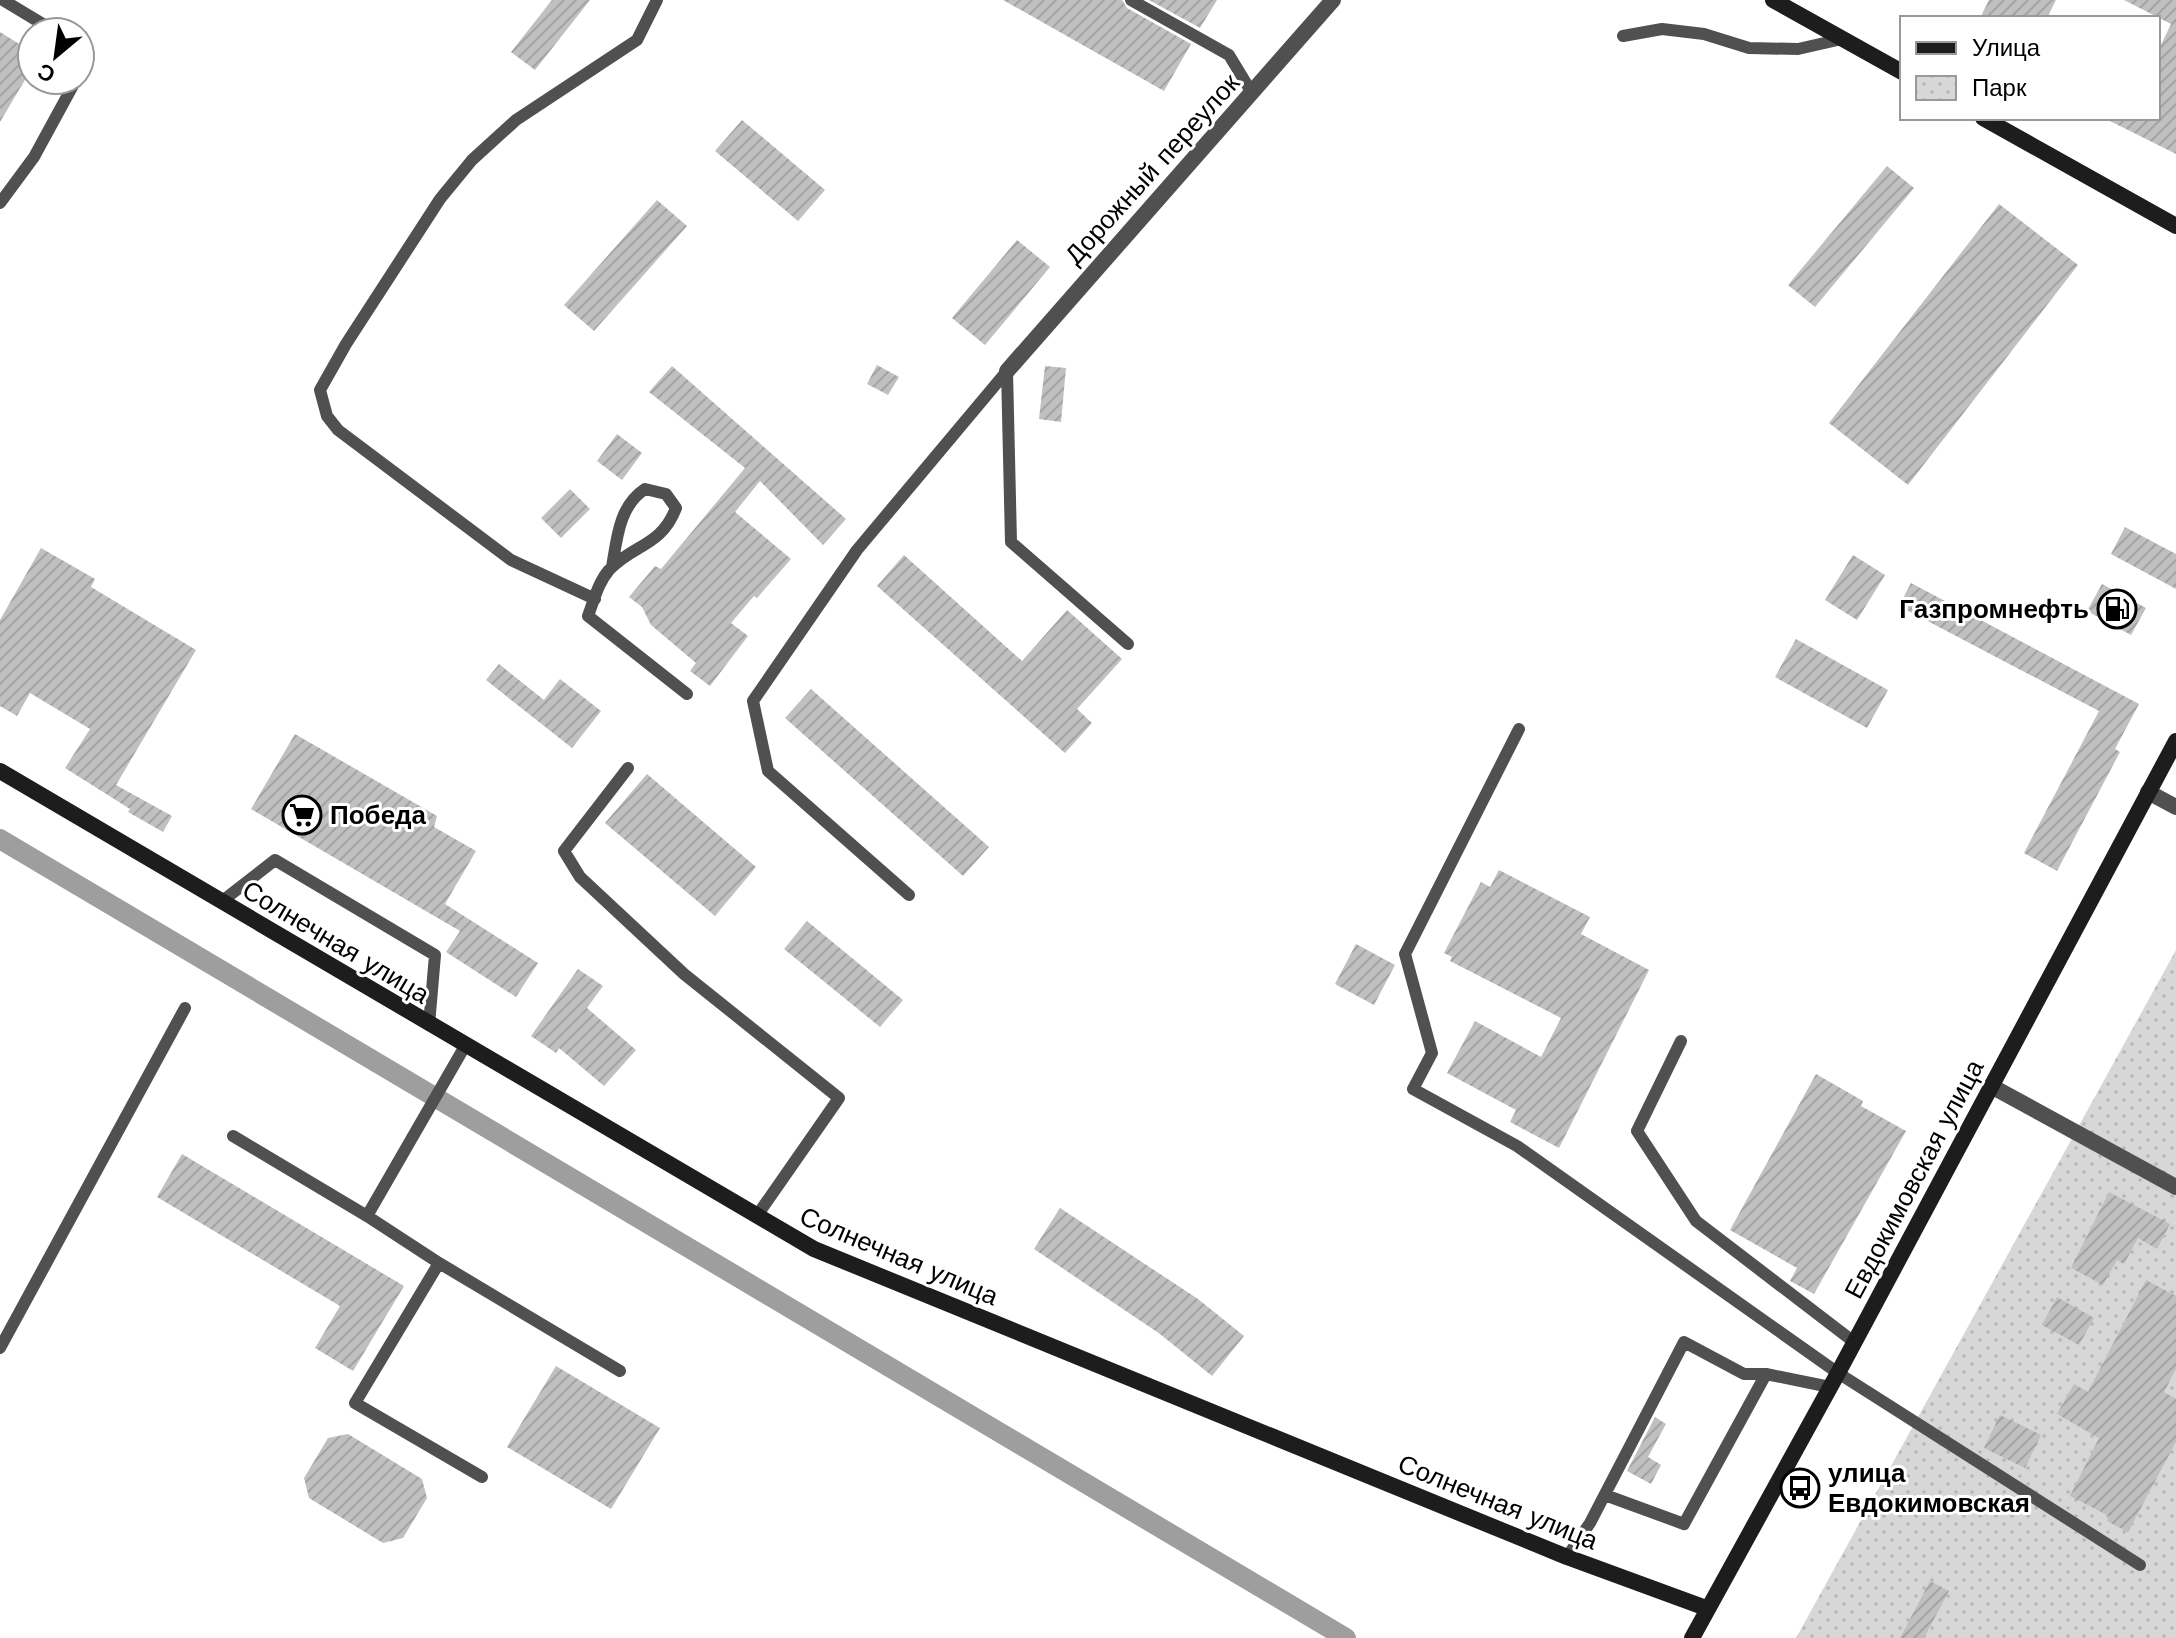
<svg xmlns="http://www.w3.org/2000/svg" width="2176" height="1638" font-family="'Work Sans',sans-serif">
  <defs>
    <pattern id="park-dots" width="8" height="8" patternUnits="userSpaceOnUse" patternTransform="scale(2)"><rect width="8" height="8" fill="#d7d7d7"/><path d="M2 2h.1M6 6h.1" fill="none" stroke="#b7b7b7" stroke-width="1.8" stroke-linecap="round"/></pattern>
    <pattern id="building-hatch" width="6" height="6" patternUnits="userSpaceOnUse" patternTransform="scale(2)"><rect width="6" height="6" fill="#c0c0c0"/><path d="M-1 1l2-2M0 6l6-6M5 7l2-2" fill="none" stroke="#a3a3a3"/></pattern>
  </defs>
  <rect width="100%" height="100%" fill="#fff"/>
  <!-- park -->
  <path fill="url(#park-dots)" d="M2176 950V1638H1796Z"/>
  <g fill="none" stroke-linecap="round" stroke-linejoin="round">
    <!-- canal -->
    <path stroke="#9e9e9e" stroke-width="20" d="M0 839 1346 1638"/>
  </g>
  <!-- building -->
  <path fill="url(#building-hatch)" d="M552 0H590L535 70 511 52Z
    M1003 0H1122L1127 8 1191 44 1164 91Z
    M1149 0H1217L1200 28Z
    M1989 0H2056L2047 18H1980Z
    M2124 0H2176V154L2104 118H2158V51L2171 24Z
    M0 32 32 52V68L0 122Z
    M742 120 825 190 798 221 715 151Z
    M1887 166 1914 188 1815 307 1788 285Z
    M657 200 687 226 594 331 564 305Z
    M1999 204 2078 265 1908 485 1829 423Z
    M1017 240 1050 267 985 345 952 318Z
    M877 365 899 377 888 395 867 384Z
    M672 366 846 519 823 545 760 481 735 512 791 559 757 598 754 596 731 623 748 636 710 686 690 671 696 663 651 625 642 607 629 597 655 566 661 569 745 468 649 392Z
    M1045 366 1066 368 1061 422 1039 419Z
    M617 434 642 453 622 480 597 461Z
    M570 489 590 509 561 538 541 518Z
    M2125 527 2176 554V589L2111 554Z
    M41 548 95 579 91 587 196 650 116 785 172 816 163 832 128 812 130 809 65 768 90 729 30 693 17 716 0 706V620Z
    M904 555 1022 661 1067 610 1122 659 1077 709 1092 723 1065 753 877 586Z
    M1853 555 1885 575 1857 620 1825 600Z
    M1911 583 2139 704 2115 749 2120 752 2057 871 2024 853 2099 711 1899 606Z
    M2102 584 2146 608 2131 635 2087 611Z
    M1796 639 1888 690 1867 728 1775 677Z
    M499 664 544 700 560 679 601 711 572 748 486 680Z
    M811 689 989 847 963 876 785 718Z
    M295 734 437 816 434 827 476 851 445 904 538 963 516 997 446 952 460 931 251 809Z
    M647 774 756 867 715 916 605 823Z
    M1499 870 1590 917 1581 934 1649 970 1559 1148 1510 1122 1516 1110 1447 1073 1475 1021 1541 1057 1561 1018 1450 961 1452 957 1444 953 1481 882 1490 887Z
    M807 921 903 1000 880 1027 784 949Z
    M1356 944 1395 965 1374 1005 1335 984Z
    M578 969 603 986 587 1008 636 1050 604 1086 559 1048 556 1053 531 1036Z
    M1816 1074 1863 1101 1861 1106 1906 1131 1814 1294 1790 1281 1797 1268 1730 1230Z
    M182 1154 404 1286 353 1371 315 1348 340 1306 157 1197Z
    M2109 1192 2170 1224 2157 1249 2138 1238 2124 1264 2117 1260 2103 1285 2071 1268Z
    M1060 1208 1198 1299 1244 1336 1212 1376 1160 1334 1034 1249Z
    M2146 1280 2176 1296V1369L2164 1392 2176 1399V1442L2128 1532 2107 1521 2109 1516 2070 1496 2099 1438 2057 1414 2074 1384 2088 1392Z
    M2057 1297 2094 1318 2079 1345 2042 1325Z
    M556 1366 660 1428 611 1509 507 1447Z
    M2000 1415 2041 1435 2025 1468 1984 1448Z
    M1655 1417 1666 1424 1648 1457 1661 1465 1651 1484 1627 1471Z
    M348 1434 422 1479 427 1498 403 1538 383 1543 309 1498 304 1478 328 1438Z
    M1930 1581 1949 1591 1924 1638H1900Z"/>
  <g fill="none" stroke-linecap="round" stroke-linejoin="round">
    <!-- lane -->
    <path stroke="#505050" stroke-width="12" d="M3 0 56 32
      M1131 0 1229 55 1252 93
      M1623 36 1662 29 1704 34 1749 48 1798 49 1842 39
      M80 50 87 59 80 73
      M0 203 34 157 76 80
      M1007 371 1011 542 1128 644
      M612 567C617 538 619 506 645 489L666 494 676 508C661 547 633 544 609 570 598 583 594 600 588 616L687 694
      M595 599 511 560 338 430 327 416 320 390 346 344 440 199 472 160 516 120 637 40 657 0
      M1519 729 1405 954 1432 1053 1413 1089 1517 1146 1838 1373 2140 1565
      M628 768 564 851 580 877 684 974 839 1098 756 1217
      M909 895 768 771 753 701 857 550 1007 371
      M221 902 275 860 435 955 429 1025
      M1681 1041 1637 1131 1696 1221 1854 1342
      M465 1046 367 1216 439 1263 620 1371
      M233 1136 367 1216
      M439 1263 355 1403 482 1477
      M0 1348 185 1008
      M1605 1495 1684 1524 1766 1374
      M1567 1557 1590 1523 1684 1342 1744 1374H1766L1830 1387"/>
    <!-- street -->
    <path stroke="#505050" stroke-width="16" d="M1007 371 1333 0
      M2148 792 2176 807
      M1991 1086 2176 1187"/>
    <!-- secondary -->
    <path stroke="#1d1d1d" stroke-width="16" d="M1773 0 1902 72
      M1983 118 2176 226
      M0 771 814 1249 1567 1557 1706 1608
      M1692 1638 1838 1373 2176 741"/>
  </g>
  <!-- icons -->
  <defs>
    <symbol id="fuel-ring" viewBox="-11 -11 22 22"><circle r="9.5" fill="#fff" stroke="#000" stroke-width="1.5"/><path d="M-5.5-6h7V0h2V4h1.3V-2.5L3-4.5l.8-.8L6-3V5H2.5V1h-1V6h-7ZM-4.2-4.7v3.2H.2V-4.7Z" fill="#000"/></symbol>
    <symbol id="supermarket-ring" viewBox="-11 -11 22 22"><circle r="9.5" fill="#fff" stroke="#000" stroke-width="1.5"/><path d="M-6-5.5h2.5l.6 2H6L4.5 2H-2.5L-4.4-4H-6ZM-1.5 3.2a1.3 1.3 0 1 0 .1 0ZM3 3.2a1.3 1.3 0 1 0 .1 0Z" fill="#000"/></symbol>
    <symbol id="bus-ring" viewBox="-11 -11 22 22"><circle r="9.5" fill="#fff" stroke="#000" stroke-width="1.5"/><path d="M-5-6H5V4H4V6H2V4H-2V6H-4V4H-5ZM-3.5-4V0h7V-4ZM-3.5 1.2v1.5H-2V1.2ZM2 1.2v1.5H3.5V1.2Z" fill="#000"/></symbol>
  </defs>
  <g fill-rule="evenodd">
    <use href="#fuel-ring" x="2095" y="587" width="44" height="44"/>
    <use href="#supermarket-ring" x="280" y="793" width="44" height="44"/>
    <use href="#bus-ring" x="1778" y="1466" width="44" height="44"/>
  </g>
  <g text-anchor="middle" stroke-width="6" stroke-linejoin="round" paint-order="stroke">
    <!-- street labels -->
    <g font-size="26" fill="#000" stroke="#fff">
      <text transform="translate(1152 169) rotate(-48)" y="9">Дорожный переулок</text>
      <text transform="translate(336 942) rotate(31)" y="9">Солнечная улица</text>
      <text transform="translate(1914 1179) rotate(-62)" y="9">Евдокимовская улица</text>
      <text transform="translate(899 1256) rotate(23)" y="9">Солнечная улица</text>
      <text transform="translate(1498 1502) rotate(22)" y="9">Солнечная улица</text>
    </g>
    <!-- poi labels -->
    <g font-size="26" font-weight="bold" fill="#000" stroke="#fff" text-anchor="start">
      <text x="2089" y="618" text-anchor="end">Газпромнефть</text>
      <text x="330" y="824">Победа</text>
      <text x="1828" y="1482">улица<tspan x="1828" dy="30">Евдокимовская</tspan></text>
    </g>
  </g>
  <!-- legend -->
  <rect x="1900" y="16" width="260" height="104" fill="#ffffff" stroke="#999999" stroke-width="2"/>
  <rect x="1916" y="42" width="40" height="12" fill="#1d1d1d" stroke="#999999" stroke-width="2"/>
  <text x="1972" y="56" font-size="24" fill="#000000">Улица</text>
  <rect x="1916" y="76" width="40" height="24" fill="url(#park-dots)" stroke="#999999" stroke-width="2"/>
  <text x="1972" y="96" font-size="24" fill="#000000">Парк</text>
  <!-- north arrow -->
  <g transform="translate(56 56) rotate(209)"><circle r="38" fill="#ffffff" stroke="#999999" stroke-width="2"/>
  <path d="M0-6L14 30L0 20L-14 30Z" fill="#000000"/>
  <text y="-12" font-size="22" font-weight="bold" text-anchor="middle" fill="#000000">С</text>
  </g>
</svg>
